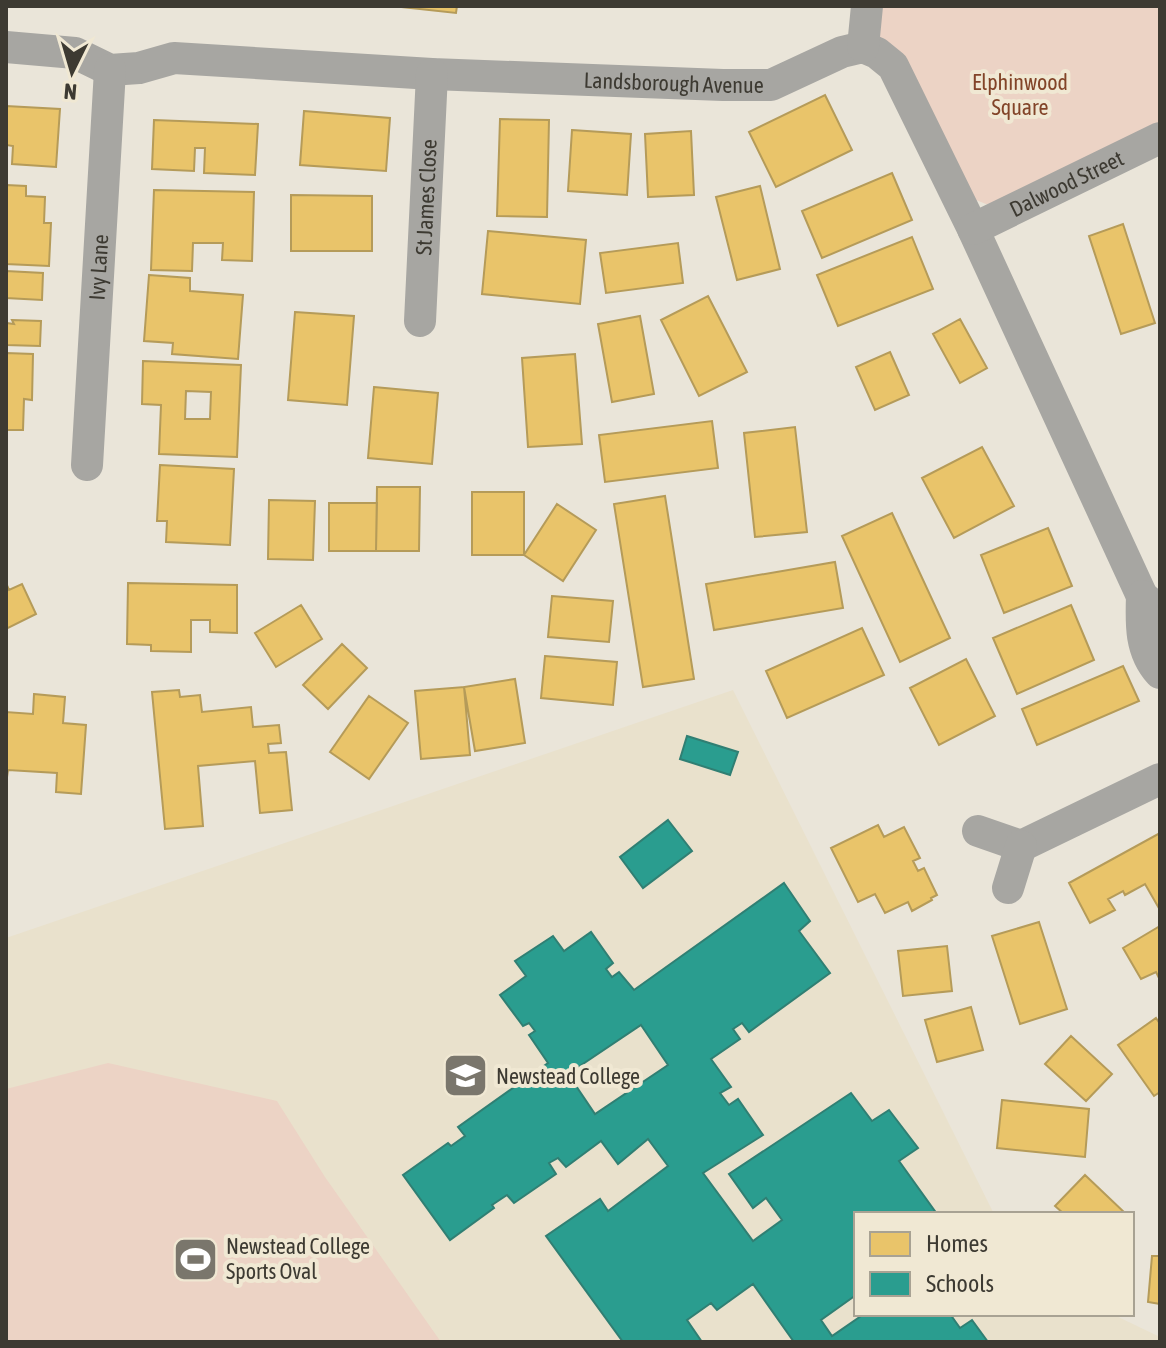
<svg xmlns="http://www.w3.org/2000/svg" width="1166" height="1348" font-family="'Asap Condensed',sans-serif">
  <rect width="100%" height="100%" fill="#eae5d9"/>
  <!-- built -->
  <path fill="#e9e1cc" d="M733 690 994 1214H856V1314H1112L1160 1337V1342H6V938Z"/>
  <!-- green -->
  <path fill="#ecd3c5" d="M878 6H1160V126L997 203 986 204 976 200 878 35Z
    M108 1063 277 1101 325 1177 441 1342H6V1089Z"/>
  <!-- homes -->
  <path fill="#e9c46a" stroke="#b59b59" stroke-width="2" fill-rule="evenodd" d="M392 6H457L456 13Z
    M825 95 852 150 776 187 749 132Z
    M6 106 60 109 56 167 12 164 13 146 6 145Z
    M304 111 390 118 386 171 300 165Z
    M500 119 549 120 547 217 497 216Z
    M154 120 258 124 255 175 204 173 205 148H195L194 171 152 169Z
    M572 130 631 134 627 195 568 191Z
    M691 131 694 195 648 197 645 134Z
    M892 173 912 220 822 258 802 211Z
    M6 185 26 186V196L45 197 44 223H51L49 266 6 264Z
    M760 186 780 269 737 280 716 197Z
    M154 190 254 192 252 261 222 260 223 243H193L192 271 151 270Z
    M291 195 372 196V251H291Z
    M1123 224 1155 323 1121 334 1089 236Z
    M488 231 586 240 580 304 482 294Z
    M912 237 933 289 838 326 817 275Z
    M678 243 683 283 606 293 600 253Z
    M6 271 43 273 42 300 6 298Z
    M149 275 190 278V291L243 295 238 359 172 354 173 343 144 341Z
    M708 296 747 372 699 396 661 320Z
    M295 312 354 316 347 405 288 400Z
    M640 316 654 394 612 402 598 324Z
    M960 319 987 368 960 383 933 334Z
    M12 320 41 321 40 346 6 345V323L14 324Z
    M890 352 909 395 875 410 856 367Z
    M6 353 33 354 32 400 24 399 23 430H6Z
    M575 354 582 444 528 447 522 358Z
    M143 361 241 365 237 457 159 454 161 405 142 404ZM186 391 211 392 210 419H185Z
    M374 387 438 393 432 464 368 458Z
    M712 421 718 468 605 482 599 435Z
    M795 427 807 532 755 537 744 433Z
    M982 447 1014 506 954 538 922 478Z
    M160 465 234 469 230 545 166 542 167 521H157Z
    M377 487H420L419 551H376Z
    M472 492H524V555H472Z
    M665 496 694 679 643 687 614 504Z
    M269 500 315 501 313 560 268 559Z
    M329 503H377L376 551H329Z
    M557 504 596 530 563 581 524 555Z
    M892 513 950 638 900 662 842 536Z
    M1048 528 1072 586 1004 613 981 555Z
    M835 562 843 608 714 630 706 584Z
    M6 583 9 590 22 584 36 614 6 629Z
    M128 583 237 585V633L210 632V620H191V652L151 651V645L127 644Z
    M552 596 613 601 609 642 548 637Z
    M301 605 322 639 276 667 255 633Z
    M1071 605 1094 660 1017 694 993 638Z
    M862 628 884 675 787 718 766 671Z
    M342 644 367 668 328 709 303 685Z
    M545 656 617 662 613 705 541 698Z
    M966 659 995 716 939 745 910 688Z
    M1123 666 1139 701 1037 745 1022 709Z
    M515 679 525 743 475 751 464 687Z
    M464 687 470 755 421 759 415 691Z
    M179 690 180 697 200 695 202 712 251 707 253 727 279 725 281 743 268 744 269 753 286 752 292 810 260 813 255 761 198 766 203 826 165 829 152 692Z
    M34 694 65 697 63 723 86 725 81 794 56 792 57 773 8 770 6 784V712L33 714Z
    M369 696 408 723 369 779 330 752Z
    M878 825 884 837 904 827 920 858 913 861 918 871 924 868 937 895 931 898 932 900 912 911 908 902 885 913 875 894 858 902 831 848Z
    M1160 833V910L1145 884 1125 895 1123 891 1108 899 1115 910 1090 923 1069 883Z
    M1039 922 1067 1009 1020 1024 992 936Z
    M1160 926V980L1156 972 1141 979 1123 948Z
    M947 946 952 991 903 996 898 951Z
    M971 1007 983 1050 937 1062 925 1020Z
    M1156 1018 1160 1024V1092L1154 1096 1118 1045Z
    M1071 1036 1112 1074 1086 1101 1045 1064Z
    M1002 1100 1089 1109 1085 1157 997 1148Z
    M1085 1175 1126 1214H1064L1055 1206Z
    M1152 1256H1160V1304L1148 1302Z"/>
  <!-- schools -->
  <path fill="#2a9d8f" stroke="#307f73" stroke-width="2" fill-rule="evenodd" d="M687 736 738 752 730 775 680 759Z
    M668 820 692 851 643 888 620 857Z
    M784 883 810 921 799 931 830 973 749 1032 742 1023 733 1029 740 1039 711 1059 731 1087 720 1093 729 1105 738 1099 763 1135 703 1173 753 1241 782 1220 766 1198 753 1208 729 1174 851 1093 872 1121 889 1110 918 1148 899 1161 937 1214H856V1295L821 1320 832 1336 864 1314H950L960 1328 972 1320 988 1342H794L753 1284 717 1310 711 1303 687 1320 702 1342H623L546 1236 600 1199 608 1211 668 1166 648 1139 618 1164 601 1141 566 1167 558 1158 549 1163 556 1174 514 1203 507 1195 492 1205 494 1208 450 1240 403 1175 448 1143 451 1146 465 1136 458 1127 548 1063 529 1035 535 1031 529 1023 523 1026 500 995 526 976 515 961 553 936 564 951 591 932 613 963 606 969 612 977 619 972 634 990ZM641 1025 668 1065 595 1114 568 1074Z"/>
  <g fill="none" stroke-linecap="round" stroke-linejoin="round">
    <!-- minor -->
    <g stroke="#a7a6a2" stroke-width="32">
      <path id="s1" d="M6 47 75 53 110 70 139 68 174 58 432 74 723 85H771L842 52 863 47 877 53 893 66 973 229 1142 596 1158 610 1160 616"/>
      <path d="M863 47 867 6"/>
      <path id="s2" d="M973 229 1160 138"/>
      <path id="s3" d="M420 321 432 74"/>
      <path id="s4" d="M87 465 110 70"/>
      <path d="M1142 596C1141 624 1140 651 1160 673"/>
      <path d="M978 831 1021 846 1160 779"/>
      <path d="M1008 888 1021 846"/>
    </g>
  </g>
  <!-- icons -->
  <defs>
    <symbol id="school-square" viewBox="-11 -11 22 22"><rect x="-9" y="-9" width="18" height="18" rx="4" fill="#7a766c" stroke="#f0e8d3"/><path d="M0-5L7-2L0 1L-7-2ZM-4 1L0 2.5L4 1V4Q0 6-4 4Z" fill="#fff"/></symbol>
    <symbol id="stadium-square" viewBox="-11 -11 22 22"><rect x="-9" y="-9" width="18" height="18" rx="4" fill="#7a766c" stroke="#f0e8d3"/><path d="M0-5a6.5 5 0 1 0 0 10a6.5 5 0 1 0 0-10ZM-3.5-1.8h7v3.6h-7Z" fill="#fff"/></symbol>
  </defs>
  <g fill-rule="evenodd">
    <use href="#school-square" x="440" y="1050" width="51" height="51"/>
    <use href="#stadium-square" x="170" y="1234" width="51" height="51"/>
  </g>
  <g text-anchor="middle" stroke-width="8" stroke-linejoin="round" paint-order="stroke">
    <!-- street labels -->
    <g font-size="22" fill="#3d3a32" stroke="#f0e8d3">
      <text dy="8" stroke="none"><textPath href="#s1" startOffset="674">Landsborough Avenue</textPath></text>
      <text dy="8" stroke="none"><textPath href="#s2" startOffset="104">Dalwood Street</textPath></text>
      <text dy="8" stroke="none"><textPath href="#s3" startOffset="124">St James Close</textPath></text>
      <text dy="8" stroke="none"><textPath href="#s4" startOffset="198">Ivy Lane</textPath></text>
    </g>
    <!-- park labels -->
    <g font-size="22" fill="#824428" stroke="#f0e8d3">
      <text x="1020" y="90">Elphinwood<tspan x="1020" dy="25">Square</tspan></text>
    </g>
    <!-- poi labels -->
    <g font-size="22" fill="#3d3a32" stroke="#f0e8d3" text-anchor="start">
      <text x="496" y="1084">Newstead College</text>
      <text x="226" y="1254">Newstead College<tspan x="226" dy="25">Sports Oval</tspan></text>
    </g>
  </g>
  <!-- border -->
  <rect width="1166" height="1348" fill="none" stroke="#3d3a32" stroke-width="16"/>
  <!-- legend -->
  <rect x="854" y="1212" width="280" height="104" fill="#f0e8d3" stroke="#a8a293" stroke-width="2"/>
  <rect x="870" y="1232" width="40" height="24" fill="#e9c46a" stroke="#a8a293" stroke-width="2"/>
  <text x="926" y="1252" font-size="24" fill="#3d3a32">Homes</text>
  <rect x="870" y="1272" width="40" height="24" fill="#2a9d8f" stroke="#a8a293" stroke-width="2"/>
  <text x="926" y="1292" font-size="24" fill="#3d3a32">Schools</text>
  <!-- north arrow -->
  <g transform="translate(72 72) rotate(185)" stroke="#f0e8d3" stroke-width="6" paint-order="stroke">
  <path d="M0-6L14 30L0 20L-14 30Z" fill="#3d3a32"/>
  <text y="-12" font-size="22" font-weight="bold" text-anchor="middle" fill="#3d3a32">N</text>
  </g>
</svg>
